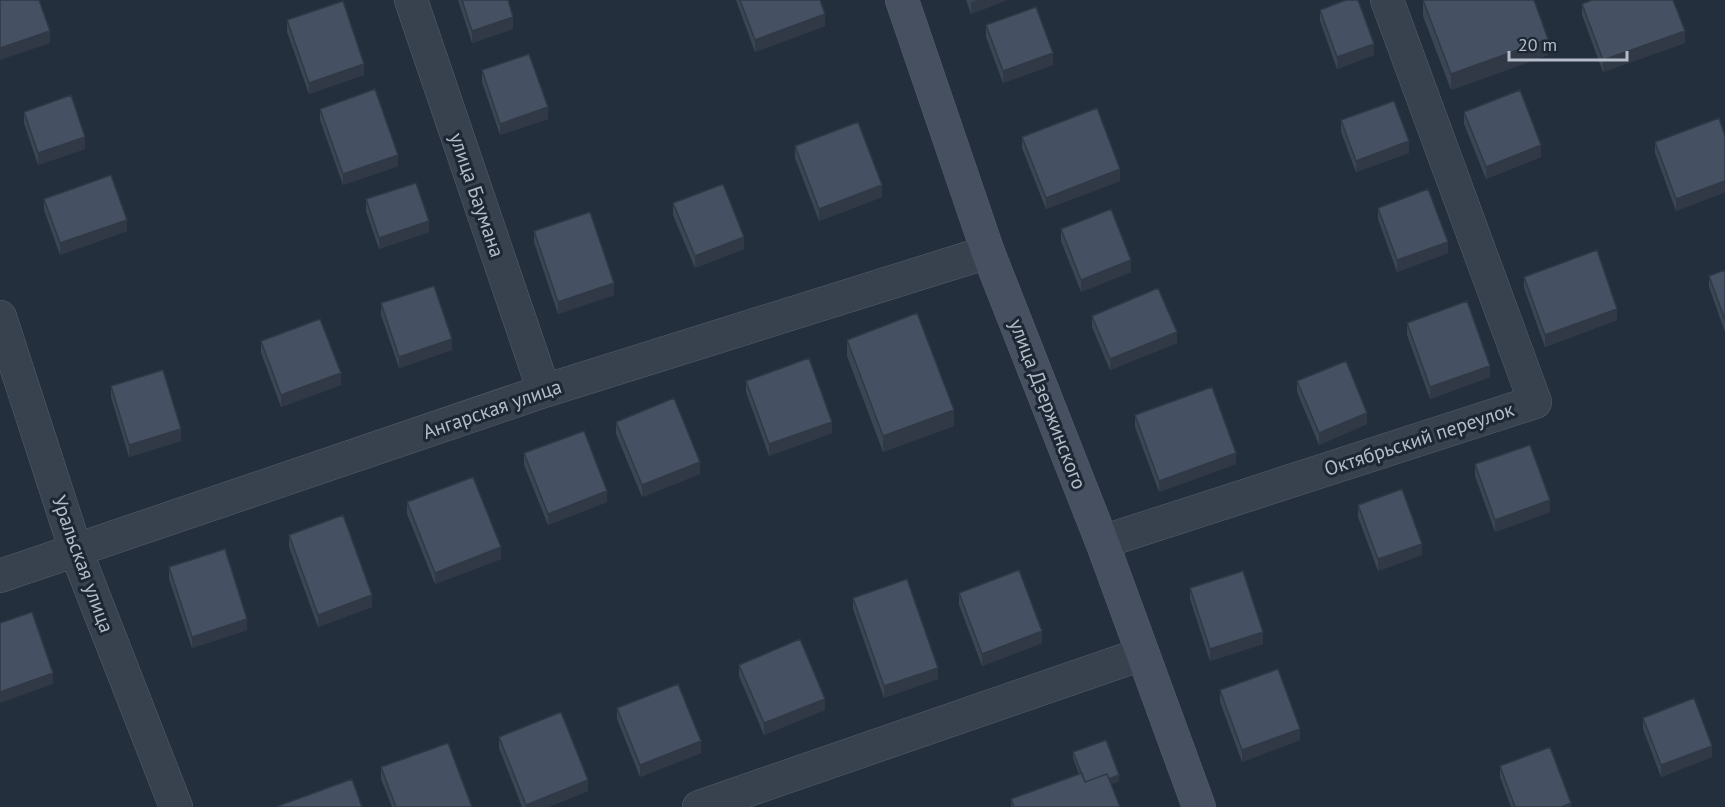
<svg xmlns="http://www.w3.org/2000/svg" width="1725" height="807" font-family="'PT Sans',sans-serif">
  <rect width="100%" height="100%" fill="#242f3e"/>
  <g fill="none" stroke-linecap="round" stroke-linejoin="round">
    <defs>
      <path id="street" d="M411 0 544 391
        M0 317 76 551 176 807
        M1102 542 1535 402 1387 0
        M0 576 544 391 988 252
        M699 807 1142 654"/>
      <path id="secondary" d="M902 0 988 252 1102 542 1199 807"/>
    </defs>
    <!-- street casing -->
    <use href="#street" stroke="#565f6c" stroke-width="34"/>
    <!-- secondary casing -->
    <use href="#secondary" stroke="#565f6c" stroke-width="34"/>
    <!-- street -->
    <use href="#street" stroke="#38414e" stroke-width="33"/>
    <!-- secondary -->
    <use href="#secondary" stroke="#465061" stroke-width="33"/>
  </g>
  <!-- wall -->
  <path fill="#3b4654" d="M458 0H508L513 29 472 43Z
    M736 0H820L825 26 755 52Z
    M966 0H1007L971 14Z
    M1423 0 1548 55 1451 90 1423 16Z
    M1582 4 1685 43 1603 72 1582 15Z
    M1320 10 1374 55 1337 69 1320 21Z
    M287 20 364 75 309 94 287 32Z
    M986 25 1053 65 1003 83 986 37Z
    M482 70 548 119 500 135 482 82Z
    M320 109 398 166 343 185 320 120Z
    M24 112 85 149 38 165 24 123Z
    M1464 112 1541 157 1486 179 1464 124Z
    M1341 120 1409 153 1356 172 1341 132Z
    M1725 136V192L1676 211 1655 153V142Z
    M1022 137 1120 181 1046 209 1022 148Z
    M795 146 882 197 819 221 795 158Z
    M44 199 127 231 60 255 44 210Z
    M366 199 429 232 379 249 366 211Z
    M673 203 744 249 695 268 673 215Z
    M1378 208 1448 253 1397 272 1378 219Z
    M1061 229 1131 272 1081 292 1061 241Z
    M534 231 614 295 558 314 534 242Z
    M1725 270V332L1709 287V276Z
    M1524 277 1617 320 1545 347 1524 288Z
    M381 303 452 350 399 368 381 315Z
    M1092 316 1177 343 1110 370 1092 327Z
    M1407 323 1490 377 1430 399 1407 335Z
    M847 340 954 426 883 452 847 356Z
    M261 341 341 385 281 407 261 353Z
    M746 381 832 433 769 456 746 392Z
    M1297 381 1367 424 1319 445 1297 392Z
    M111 386 181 441 129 457 111 397Z
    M1135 415 1236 464 1159 492 1135 427Z
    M616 422 700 474 642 497 616 434Z
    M524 453 607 502 548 525 524 465Z
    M1475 464 1550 512 1495 532 1475 476Z
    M407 502 501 559 435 584 407 514Z
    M1358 505 1422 555 1378 571 1358 517Z
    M289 535 372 607 318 627 289 547Z
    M169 567 247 630 192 648 169 579Z
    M1190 588 1263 644 1210 661 1190 599Z
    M959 593 1042 643 982 666 959 605Z
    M853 598 938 679 884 698 853 609Z
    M739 665 825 710 764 735 739 676Z
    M1220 690 1300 740 1242 762 1220 702Z
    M617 708 701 753 640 777 617 719Z
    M1643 718 1712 757 1661 777 1643 729Z
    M499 737 588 791 548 807H522L499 748Z
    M1073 752 1119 781 1111 784 1120 807H1011V799L1079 774 1073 758Z
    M1500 766 1571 807H1511L1500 777Z
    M381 767 472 807H392L381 779Z"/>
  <!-- shaded-wall -->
  <path fill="#303945" d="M977 0H1007L971 14V2Z
    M825 14V26L755 52V40Z
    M513 17V29L472 43V31Z
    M50 31V43L0 60V48Z
    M1685 31V43L1603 72V60Z
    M1548 39V55L1451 90V74Z
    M1374 44V55L1337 69V57Z
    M1053 53V65L1003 83V71Z
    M364 64V75L309 94V83Z
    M548 107V119L500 135V124Z
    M85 137V149L38 165V153Z
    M1409 141V153L1356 172V161Z
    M1541 145V157L1486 179V167Z
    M398 155V166L343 185V174Z
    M1120 169V181L1046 209V198Z
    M1725 181V192L1676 211V199Z
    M882 185V197L819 221V209Z
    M127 220V231L60 255V243Z
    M429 221V232L379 249V238Z
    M744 237V249L695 268V256Z
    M1448 242V253L1397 272V260Z
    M1131 260V272L1081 292V280Z
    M614 283V295L558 314V302Z
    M1617 309V320L1545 347V335Z
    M1177 332V343L1110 370V359Z
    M452 339V350L399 368V357Z
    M1490 366V377L1430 399V387Z
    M341 373V385L281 407V395Z
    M954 410V426L883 452V436Z
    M1367 413V424L1319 445V433Z
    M832 422V433L769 456V444Z
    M181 429V441L129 457V445Z
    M1236 453V464L1159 492V481Z
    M700 462V474L642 497V485Z
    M607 491V502L548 525V514Z
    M1550 500V512L1495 532V520Z
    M1422 544V555L1378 571V559Z
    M501 547V559L435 584V573Z
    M372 595V607L318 627V615Z
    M247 619V630L192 648V637Z
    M1042 631V643L982 666V654Z
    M1263 632V644L1210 661V649Z
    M938 668V679L884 698V686Z
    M53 673V684L0 703V692Z
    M825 699V710L764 735V723Z
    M1300 729V740L1242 762V750Z
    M701 741V753L640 777V765Z
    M1712 746V757L1661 777V765Z
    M1119 775V781L1086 793V787Z
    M588 780V791L548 807H526V805Z
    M1571 803V807H1561Z"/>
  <!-- building -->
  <path fill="#455162" stroke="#303945" stroke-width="1.5" d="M0 0H39L50 31 0 48Z
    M462 0H508L513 17 472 31Z
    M740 0H820L825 14 755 40Z
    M1346 0H1358L1374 44 1337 57 1320 10Z
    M1423 0H1534L1548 39 1451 74Z
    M1592 0H1673L1685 31 1603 60 1582 4Z
    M343 1 364 64 309 83 287 20Z
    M1036 7 1053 53 1003 71 986 25Z
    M529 54 548 107 500 124 482 70Z
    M375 89 398 155 343 174 320 109Z
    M1520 90 1541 145 1486 167 1464 112Z
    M71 95 85 137 38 153 24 112Z
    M1394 101 1409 141 1356 161 1341 120Z
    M1097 108 1120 169 1046 198 1022 137Z
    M1719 118 1725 136V181L1676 199 1655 142Z
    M858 122 882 185 819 209 795 146Z
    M111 175 127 220 60 243 44 199Z
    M416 183 429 221 379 238 366 199Z
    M723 184 744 237 695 256 673 203Z
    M1428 189 1448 242 1397 260 1378 208Z
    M1111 209 1131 260 1081 280 1061 229Z
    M590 212 614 283 558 302 534 231Z
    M1597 250 1617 309 1545 335 1524 277Z
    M1725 270V320L1709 276Z
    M434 286 452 339 399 357 381 303Z
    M1158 288 1177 332 1110 359 1092 316Z
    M1467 301 1490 366 1430 387 1407 323Z
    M917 313 954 410 883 436 847 340Z
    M320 319 341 373 281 395 261 341Z
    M809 358 832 422 769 444 746 381Z
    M1346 361 1367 413 1319 433 1297 381Z
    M163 370 181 429 129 445 111 386Z
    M1212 387 1236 453 1159 481 1135 415Z
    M674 398 700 462 642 485 616 422Z
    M584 431 607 491 548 514 524 453Z
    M1530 445 1550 500 1495 520 1475 464Z
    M473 477 501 547 435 573 407 502Z
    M1402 489 1422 544 1378 559 1358 505Z
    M343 515 372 595 318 615 289 535Z
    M225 549 247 619 192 637 169 567Z
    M1019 570 1042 631 982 654 959 593Z
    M1243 571 1263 632 1210 649 1190 588Z
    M907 579 938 668 884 686 853 598Z
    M32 612 53 673 0 692V623Z
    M800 639 825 699 764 723 739 665Z
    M1278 669 1300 729 1242 750 1220 690Z
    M678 684 701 741 640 765 617 708Z
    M1694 698 1712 746 1661 765 1643 718Z
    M561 712 588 780 526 805 499 737Z
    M1106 740 1119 775 1109 779 1107 774 1085 782 1073 752Z
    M448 743 472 807H396L381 767Z
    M1550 747 1571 803 1561 807H1515L1500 766Z
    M1082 773 1085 782 1107 774 1120 807H1014L1011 799Z
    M352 779 362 807H278V806Z"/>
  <g text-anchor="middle" stroke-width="6" stroke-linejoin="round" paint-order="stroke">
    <!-- street labels -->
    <g font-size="20" fill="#b4bcc9" stroke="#1d2633">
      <text transform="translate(477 195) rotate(71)" y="7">улица Баумана</text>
      <text transform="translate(1048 404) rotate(69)" y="7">улица Дзержинского</text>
      <text transform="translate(492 409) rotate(-19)" y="7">Ангарская улица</text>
      <text transform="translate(1419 439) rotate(-18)" y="7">Октябрьский переулок</text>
      <text transform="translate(83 564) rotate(70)" y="7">Уральская улица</text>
    </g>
  </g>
  <!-- scale -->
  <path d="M1509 51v9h118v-9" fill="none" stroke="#b4bcc9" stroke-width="3"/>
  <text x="1518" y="51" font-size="18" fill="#b4bcc9" stroke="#1d2633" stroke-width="4.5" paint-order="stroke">20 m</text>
</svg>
